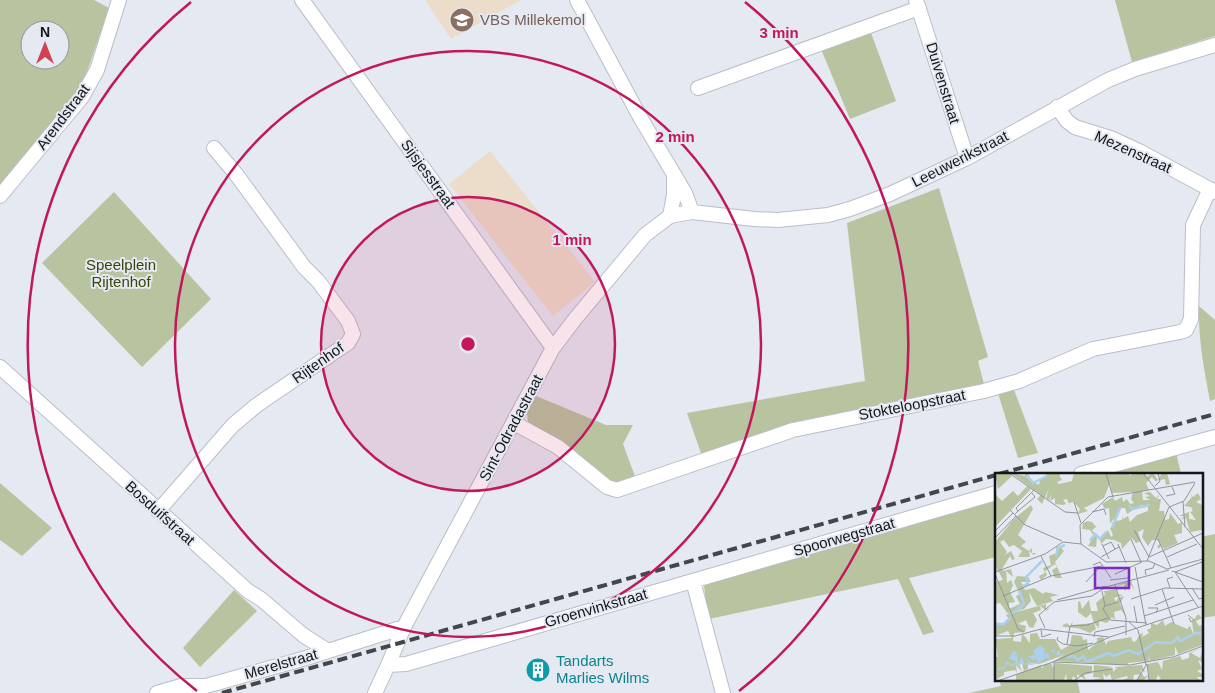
<svg xmlns="http://www.w3.org/2000/svg" width="1215" height="693" font-family="Arial,sans-serif">
  <rect width="100%" height="100%" fill="#e4e9f2"/>
  <!-- education -->
  <path fill="#ecdcca" d="M425 0H521L451 39Z
    M490 151 595 282 553 316 449 184Z"/>
  <!-- green -->
  <path fill="#b7c49f" fill-rule="evenodd" d="M0 0H94L109 8 88 69 79 88 0 186ZM30 30H60V60H30Z
    M1115 0H1215V36L1132 62Z
    M870 30 896 101 850 119 821 49Z
    M939 188 988 357 978 361 984 384 804 420 702 456 687 413 865 381 847 223Z
    M114 192 211 299 142 367 42 263Z
    M1199 306 1215 320V399L1210 401C1204 369 1198 338 1199 306Z
    M1014 390 1038 453 1018 458 998 393Z
    M536 396 606 425H633L623 444 636 479 618 486 610 483 528 423 527 412Z
    M1176 452 1181 474H1103Z
    M0 483 52 528 22 556 0 540Z
    M996 498V557L909 578 934 632 923 635 898 579 709 619 704 586 711 579Z
    M1215 534V616L1201 618V537Z
    M234 590 257 611 200 667 183 648Z
    M999 679H1077L1080 693H969L1001 686Z"/>
  <g fill="none" stroke-linecap="round" stroke-linejoin="round">
    <defs>
      <path id="minor" d="M302 0 553 348
        M577 0 640 117 685 193 692 212
        M916 0 967 158
        M698 88 919 8
        M1057 107 1067 121 1075 127 1113 139 1139 151 1215 192
        M0 196 82 97 97 70 119 0
        M670 216 674 195V176
        M0 367 248 591 261 599 303 635 328 651
        M514 423 558 447 607 487 617 490 793 430 984 391 1019 381 1093 349 1180 332 1186 330 1191 319 1193 225 1210 189
        M1081 474 1215 437
        M158 511 233 425 257 405 348 343 353 334 348 321 318 281 304 267 236 174 214 148
        M693 581 723 693
        M388 665 406 664 996 493
        M157 693 181 686H206L306 658 404 627
        M375 693 388 665 404 627 553 348 575 319 645 235 670 216 692 212 754 219 778 220 828 215 850 209 890 194 967 158 1108 80 1135 69 1215 45"/>
    </defs>
    <!-- minor casing -->
    <use href="#minor" stroke="#b9bec7" stroke-width="16"/>
    <!-- minor -->
    <use href="#minor" stroke="#fff" stroke-width="14"/>
    <!-- rail -->
    <path stroke="#44464b" stroke-width="4" stroke-dasharray="10 5" stroke-linecap="butt" d="M999 474 1215 414
      M222 693 996 475"/>
  </g>
  <!-- distance rings -->
  <circle cx="468" cy="344" r="147" fill="#c2185b" fill-opacity=".12"/>
  <g fill="none" stroke="#c2185b" stroke-width="2.5">
    <circle cx="468" cy="344" r="147"/>
    <circle cx="468" cy="344" r="293"/>
    <path d="M197 691A440 440 0 0 1 191 2M745 2A440 440 0 0 1 739 691"/>
  </g>
  <!-- icons -->
  <defs>
    <symbol id="school-disc" viewBox="-11 -11 22 22"><circle r="9.5" fill="#8d6e63" stroke="#e4e9f2"/><path d="M0-5L7-2L0 1L-7-2ZM-4 1L0 2.5L4 1V4Q0 6-4 4Z" fill="#fff"/></symbol>
    <symbol id="building-disc" viewBox="-11 -11 22 22"><circle r="9.5" fill="#0f9aa8" stroke="#e4e9f2"/><path d="M-4-6H4V6H1V3H-1V6H-4ZM-2.5-4.3h1.7v1.8h-1.7ZM.8-4.3h1.7v1.8H.8ZM-2.5-1h1.7V.8h-1.7ZM.8-1h1.7V.8H.8Z" fill="#fff"/></symbol>
  </defs>
  <g fill-rule="evenodd">
    <use href="#school-disc" x="448" y="6" width="28" height="28"/>
    <use href="#building-disc" x="524" y="656" width="28" height="28"/>
  </g>
  <g text-anchor="middle" stroke-width="4" stroke-linejoin="round" paint-order="stroke">
    <!-- education labels -->
    <g font-size="15" fill="#785e54" stroke="#e4e9f2" text-anchor="start">
      <text x="480" y="25">VBS Millekemol</text>
    </g>
    <!-- street labels -->
    <g font-size="15" fill="#151619" stroke="#e4e9f2">
      <text transform="translate(943 83) rotate(73)" y="5">Duivenstraat</text>
      <text transform="translate(63 117) rotate(-53)" y="5">Arendstraat</text>
      <text transform="translate(1133 152) rotate(24)" y="5">Mezenstraat</text>
      <text transform="translate(960 159) rotate(-27)" y="5">Leeuwerikstraat</text>
      <text transform="translate(428 174) rotate(54)" y="5">Sijsjesstraat</text>
      <text transform="translate(318 363) rotate(-35)" y="5">Rijtenhof</text>
      <text transform="translate(912 405) rotate(-11)" y="5">Stokteloopstraat</text>
      <text transform="translate(511 428) rotate(-62)" y="5">Sint-Odradastraat</text>
      <text transform="translate(160 513) rotate(42)" y="5">Bosduifstraat</text>
      <text transform="translate(844 537) rotate(-16)" y="5">Spoorwegstraat</text>
      <text transform="translate(596 608) rotate(-16)" y="5">Groenvinkstraat</text>
      <text transform="translate(281 664) rotate(-16)" y="5">Merelstraat</text>
    </g>
    <!-- park labels -->
    <g font-size="15" fill="#364605" stroke="#e4e9f2">
      <text x="121" y="270">Speelplein<tspan x="121" dy="17">Rijtenhof</tspan></text>
    </g>
    <!-- culture labels -->
    <g font-size="15" fill="#0d838f" stroke="#e4e9f2" text-anchor="start">
      <text x="556" y="666">Tandarts<tspan x="556" dy="17">Marlies Wilms</tspan></text>
    </g>
  </g>
  <!-- overview -->
  <g transform="translate(995 473)">
    <rect width="208" height="208" fill="#e4e9f2"/>
    <path d="M0 0H13L17 3 3 16ZM16 0 30 3V0H36L31 4 44 12 45 7 52 3 50 0H68L64 2 67 7 62 9 64 11 77 8 79 0H132L136 3V0H151V4L158 0 163 7 167 0H172L175 11 171 12 170 6 160 8 157 4 151 10 154 17 147 18 148 27H155L150 24 155 23 149 20 155 19 161 25 165 21 162 26H166L164 38H169L170 47 174 46 175 40 183 51 187 49V60L179 62 183 70 169 76 166 72 164 76 162 73 166 70 162 67H157L153 73 147 64 149 56 143 59 146 68 141 70 137 65 127 76 126 70 119 67 111 66 106 71 105 66 113 57 116 64 118 62 115 55 120 52 116 51 121 48 118 46V47L115 50 114 35 110 36 107 31 118 24 120 28 127 24 128 29 132 26 135 31 139 30 136 26 138 19 117 20 115 10 109 25 89 35 93 38 83 41 85 36 79 29 74 30 76 36 72 26 68 27 71 31 68 32 60 31V25L55 28 57 21 54 27 51 25 54 15 47 31 42 26 46 22ZM146 32 153 34V38L142 42 135 49 133 43 128 46V42L127 47 121 48 126 35H130L132 41ZM32 13 36 16 0 54V21L7 28 18 18 23 23ZM195 20 198 24 203 20 206 26 201 29 207 32V57L195 59 191 45 185 46 191 43H184L194 39V46L201 47 195 39 198 38 196 34 189 33 197 24ZM36 32 38 36 23 62 31 69 26 73 34 78 37 75V80H41L39 82 34 78 35 84H23L27 78 19 72 14 74 9 67 5 69 12 79 10 82 16 78 20 86 17 87 15 83 7 96 8 98 16 96 18 104 11 98 12 110 16 107 18 112 15 119 20 129 14 130V136L25 131 21 123 25 121 19 109 22 103 33 104 36 109H26L30 117 39 115 48 121 50 119 64 122 55 124 58 128 42 133 34 119 36 128 29 136 25 137 23 133 24 138 13 141 5 130 0 131V109L8 107 5 101 1 102 5 101 0 94V69L19 46ZM93 48 97 49 103 56 101 54 97 57 102 64 101 74 93 73 99 63 95 57 87 56 88 50ZM65 74 69 78 60 89 67 105H60L57 97 62 94 60 91 50 98 52 102 46 107 44 103 50 100 48 95 56 92 54 83 62 80 61 74ZM133 108H136L140 118 136 112 131 114V118L128 115 121 117 122 121 128 122 119 125 121 129 123 125 129 123 125 131 131 143 126 137 119 139 120 147 117 144 112 150 104 148V155L99 150 101 156 95 160 83 155 68 154V152L72 150 75 153 78 148 77 152 99 150 96 140 91 145 83 139V129L85 128 87 136 94 127 96 138H103L101 130 110 122 109 118 128 115 130 111 120 113ZM51 131V137L55 134 52 138 45 133 46 137 38 140 42 147 38 155 34 154 31 147 23 151 31 153 30 159 19 160 18 168 26 169 27 160 35 170V161L42 160 45 166H60L66 177 75 172 77 162 87 163 88 167 92 166 93 177 102 170V165L108 164 111 172 113 168 136 164 138 169 141 168 145 161 148 160 147 164 154 160 152 157 156 155V150L162 152 168 147 170 153 176 149 192 156 195 153 199 163 197 149 203 141 207 145 201 148 204 153 207 152V172L183 181 180 173V182L155 188 153 182 154 188 133 190V192L59 188 69 182 44 191 33 190V196L29 198 27 191H24L27 199 46 192 48 196V192L56 190 58 195 60 190 97 193V200L89 202 91 207 82 201V207L78 203 77 207H72L71 201 69 207H21V202L27 199 21 192 22 200 20 197 9 199V202L0 207V180L1 184H3L0 166 17 165 13 158 0 163V151H9L14 146 11 142ZM207 175 196 180 205 185 207 180V189L203 187 207 196 202 198 207 201V204H202L205 207H163L166 206 163 202 161 207H154L153 203 149 207H142L145 201 139 202 138 207H127L133 205 132 203 117 207 115 201 111 204 108 200 109 207H96L107 205 98 204 99 192 117 194 114 196 118 195V199L122 195 119 194 147 192 150 199 145 197 149 204 154 202 152 191 163 189 167 197 168 188 185 183 187 187 194 185V180Z" fill="#b7c49f" fill-rule="evenodd"/>
    <path d="M45 172 50 176 49 181 60 176V181L65 177V182L68 180 70 182 68 181 65 183 60 181 56 178 53 179 55 186 51 185 44 190 37 192 26 191 24 193 20 191 18 193H15L13 190 9 195 4 197 3 195 0 197 3 195 9 194 11 188 15 190V192L22 189 14 185 18 178H22L20 183 23 181V192L27 183 29 191 33 190 31 184 33 190V185L36 191H40L47 184 43 188 39 184 40 189 33 183 40 182 38 178Z" fill="#adcfee"/>
    <path fill="none" stroke="#adcfee" stroke-width="2.5" d="M32 2 38 10 52 3M134 32 137 36 155 32M117 55 125 35M95 68 100 61 105 66 111 59M61 83 63 75 70 72M27 113 33 111 31 104 47 88M18 139 24 137 29 130 24 118M0 151H9L16 144M72 184 79 183 83 187 88 183 92 189 113 180 118 183 134 177 143 181 161 169 177 170 183 164 185 168 201 160 208 161"/>
    <path fill="none" stroke="#91959b" stroke-width="1" d="M14 0 70 39 83 40M111 0 118 24M148 0 208 76M160 13 165 8 163 0M171 23 180 21 177 14M79 29 86 50M188 29 190 54M15 37 30 52 67 68M23 38 40 24 37 20M97 39 109 36 111 42M20 41 23 38 21 35 39 17M139 57 154 84M0 58 18 40M0 65 21 43M136 66 146 89M163 66 176 95M107 71 114 86M123 71 131 90M108 73 116 69 120 76M46 83 56 103M106 84 124 74M154 84 208 60M172 84 202 71M152 88 174 34 189 28 200 10M98 92 105 89 116 105M140 94 151 152M172 96 154 88 111 89 86 71 85 52 113 24 200 9M172 96 208 86M177 98 208 109M0 99 50 81 68 69 86 71M0 101 23 156 29 159M120 101 147 89M151 102 150 97 158 95 160 90M115 107 133 105 134 101M91 109 104 95M120 112 131 145V162M175 115 172 106 178 104M197 115 204 126 208 125M167 116 179 151M107 118 110 133 123 129M8 123 56 103 107 93M136 126 170 115 208 116M62 127 111 113M59 129 97 123 111 114 174 97M160 132 179 124M110 133 108 136 115 147 152 150M139 133 142 150M203 134 180 99 207 89M153 135H163L161 140M193 142 199 147 196 149 194 145M149 143 198 127M134 149 143 157 151 192M50 155 44 142 59 129M46 156 47 164 56 161M0 163H20L46 156 114 164M63 164 62 167 68 171 82 173 98 170M99 164 100 159 130 153M72 171 75 153 92 152 113 145M58 189 115 164 208 133M58 189 135 192 178 184 208 173M59 189V207M152 191 154 207M5 207 58 189M80 207 90 200 117 196M142 207 152 191"/>
    <path fill="#7b2cbf" fill-opacity="0.15" stroke="#7b2cbf" stroke-width="2.5" d="M100 95H134V115H100Z"/>
    <rect width="208" height="208" fill="none" stroke="#151619" stroke-width="2.5"/>
  </g>
  <circle cx="468" cy="344" r="8" fill="#c2185b" stroke="#e4e9f2" stroke-width="2.5"/>
  <g font-size="15" text-anchor="middle" font-weight="bold" fill="#c2185b" stroke="#e4e9f2" stroke-width="4" stroke-linejoin="round" paint-order="stroke">
    <text x="779" y="38">3 min</text>
    <text x="675" y="142">2 min</text>
    <text x="572" y="245">1 min</text>
  </g>
  <!-- north arrow -->
  <g transform="translate(45 45)"><circle r="24" fill="#e4e9f2" stroke="#91959b"/>
  <path d="M0-4L9 19L0 12L-9 19Z" fill="#d1414e"/>
  <text y="-8" font-size="14" font-weight="bold" text-anchor="middle" fill="#151619">N</text>
  </g>
</svg>
